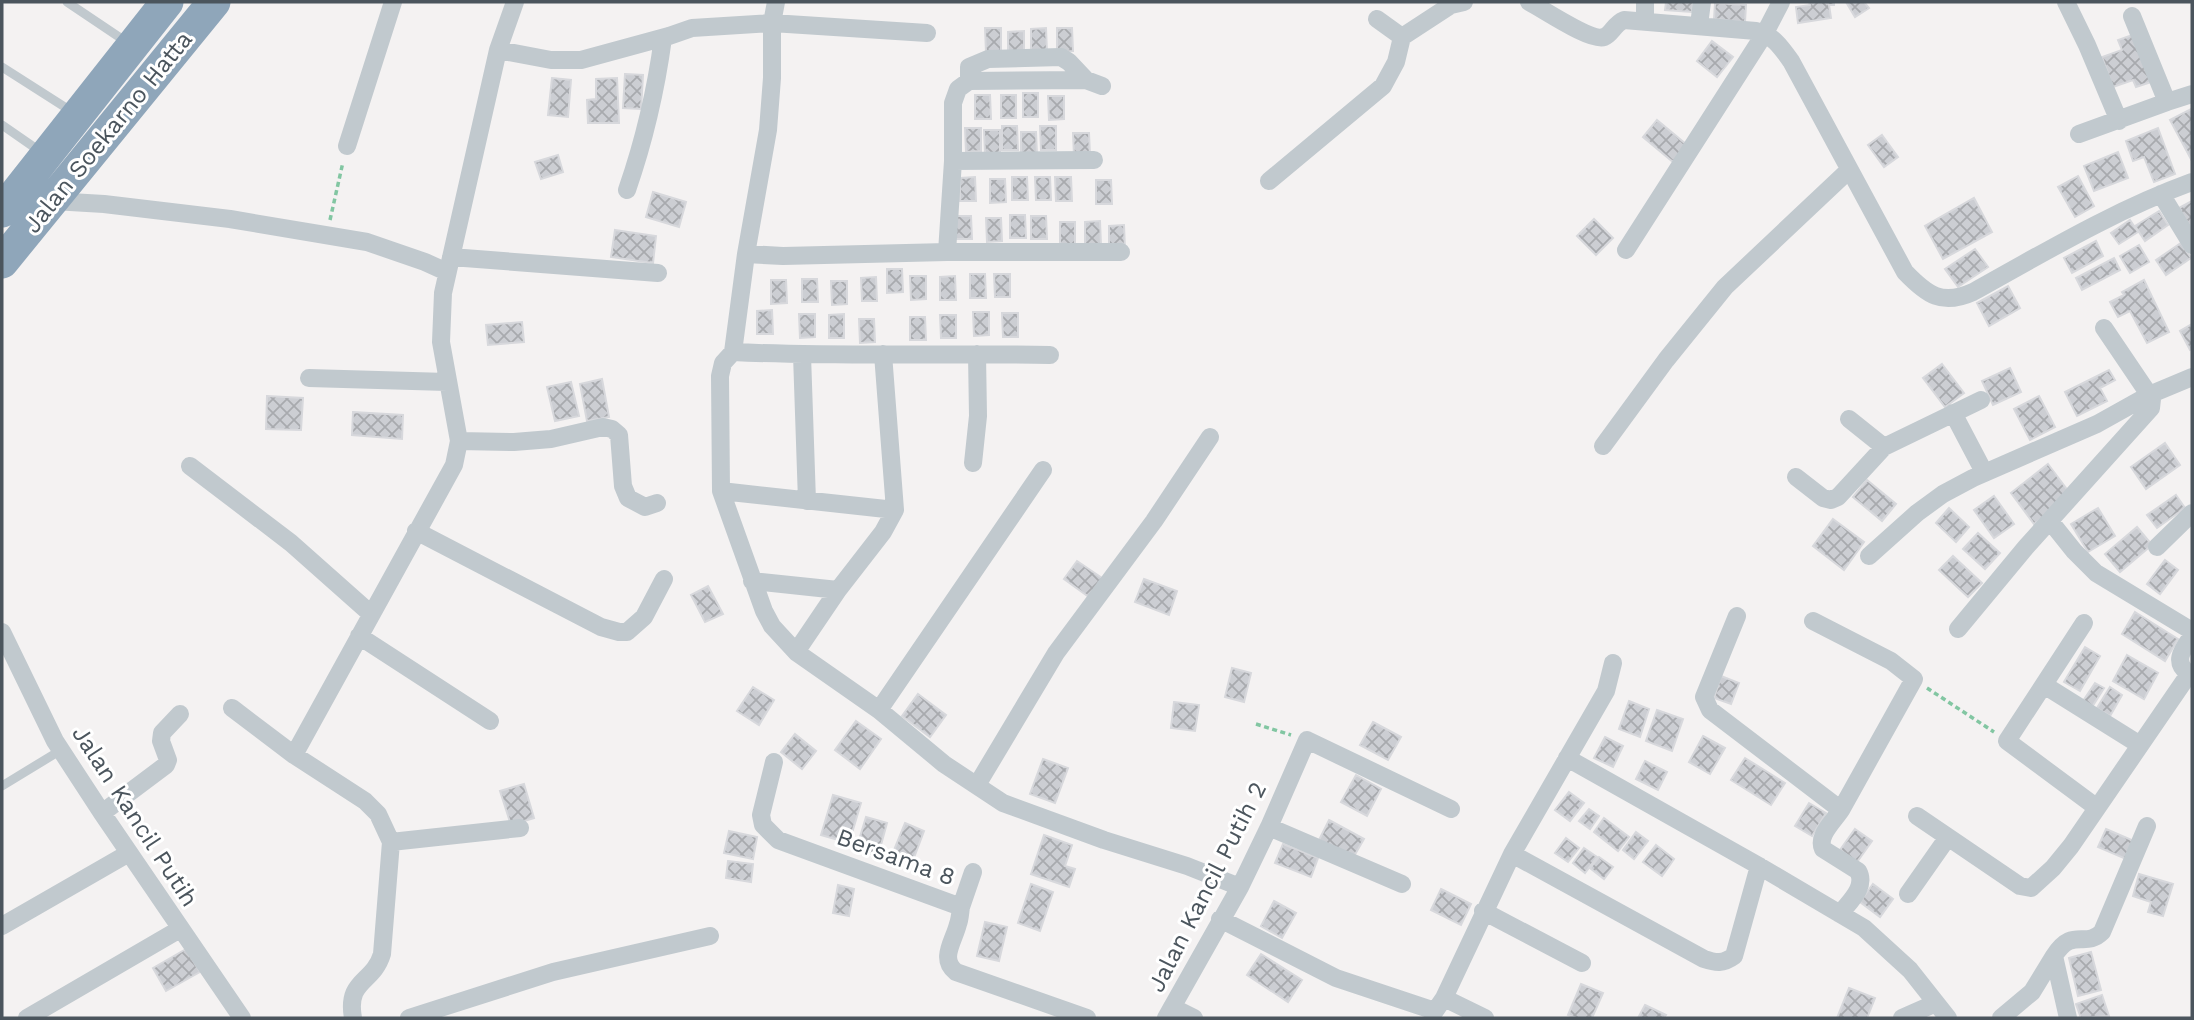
<svg xmlns="http://www.w3.org/2000/svg" width="2194" height="1020" font-family="'Work Sans',sans-serif">
  <defs>
    <pattern id="building-cross-hatch" width="8" height="8" patternUnits="userSpaceOnUse" patternTransform="scale(1.75)"><rect width="8" height="8" fill="#ccced3"/><path d="M0 0l8 8M0 8l8-8" fill="none" stroke="#a8aaae"/></pattern>
  </defs>
  <rect width="100%" height="100%" fill="#f4f2f2"/>
  <!-- building -->
  <path fill="url(#building-cross-hatch)" stroke="#d7d8dc" stroke-width="2" d="M1666 2H1693L1692 12 1665 10Z
    M1809 2H1834V5H1829L1831 18 1798 23 1796 7 1810 5Z
    M1846 2H1864L1869 8 1855 17Z
    M1715 3 1746 5 1745 22 1714 19Z
    M985 28H1001V52H986Z
    M1046 28 1047 52H1031V29Z
    M1057 28H1072L1073 51 1057 52Z
    M1024 31V55H1008V32Z
    M2135 34 2151 82 2136 87 2133 80 2113 87 2102 57 2122 50 2118 40Z
    M1712 41 1733 57 1717 77 1697 61Z
    M625 74 643 75 641 109 623 108Z
    M552 78 571 80 568 117 548 115Z
    M617 78 619 123H588L587 100 596 99V79Z
    M1023 93H1038V117H1023Z
    M975 95H990L991 119H975Z
    M1001 95H1016V118H1001Z
    M1048 96H1064V119L1049 120Z
    M2191 109 2192 111V161L2170 120Z
    M1657 120 1687 145 1673 162 1643 137Z
    M1002 126H1017L1018 150H1002Z
    M1040 126H1056V150H1041Z
    M965 128H981V151L966 152Z
    M2158 128 2175 174 2154 182 2144 157 2133 161 2126 141Z
    M984 130H1000V153H985Z
    M1021 132H1036L1037 155 1021 156Z
    M1073 133H1089L1090 156H1074Z
    M1882 135 1898 157 1884 167 1868 145Z
    M2118 152 2128 178 2094 191 2084 166Z
    M558 155 563 172 541 179 535 162Z
    M2078 176 2094 206 2075 217 2058 187Z
    M975 177 976 201H960V178Z
    M1012 177H1027L1028 200H1012Z
    M1035 177H1050L1051 200H1036Z
    M1055 177H1071L1072 201H1056Z
    M990 179H1005L1006 202 990 203Z
    M1096 180H1111L1112 204H1096Z
    M653 192 686 202 679 227 646 217Z
    M1974 198 1992 232 1943 259 1925 226Z
    M2192 201V230L2179 208Z
    M2159 211 2168 225 2145 241 2135 226Z
    M1010 215H1025L1026 238H1010Z
    M956 216H971L972 239H956Z
    M1031 216H1046L1047 239H1031Z
    M986 218H1001L1002 241 987 242Z
    M1594 219 1613 238 1596 255 1577 236Z
    M2130 220 2138 232 2119 244 2111 233Z
    M1100 221 1101 245H1085V222Z
    M1060 222H1075V245H1060Z
    M1124 225 1125 249H1109V226Z
    M615 230 656 236 653 263 611 257Z
    M2096 241 2103 256 2072 273 2064 258Z
    M2181 243 2191 258 2166 275 2156 260Z
    M2139 245 2149 262 2130 273 2120 256Z
    M1975 249 1988 267 1958 287 1945 269Z
    M2114 258 2120 270 2082 290 2076 278Z
    M887 269H902L903 292 887 293Z
    M970 274H985L986 298H970Z
    M994 274H1010V297H995Z
    M910 276H926V299L911 300Z
    M955 276 956 300H940V277Z
    M876 277 877 301H862L861 278Z
    M802 279H817L818 302H802Z
    M771 280H786L787 303 771 304Z
    M2144 280 2169 332 2147 343 2130 311 2118 317 2110 302 2124 295 2122 292Z
    M831 281H847V304L832 305Z
    M2008 286 2020 308 1989 326 1977 303Z
    M772 310 773 334H757V311Z
    M973 312H989V335L974 336Z
    M1002 313H1018V337H1003Z
    M799 314H815V337L800 338Z
    M844 314V338H829V315Z
    M940 315H956V338H941Z
    M910 317H925L926 340H910Z
    M859 319H874L875 342 860 343Z
    M522 322 524 342 488 345 486 325Z
    M2192 324V349L2190 350 2180 331Z
    M1942 364 1964 393 1945 407 1923 378Z
    M2010 368 2021 392 1993 405 1982 381Z
    M2109 370 2115 380 2100 388 2107 401 2077 416 2065 392Z
    M602 379 609 417 587 421 580 384Z
    M571 382 579 416 555 421 547 387Z
    M267 396 303 398 301 430 266 429Z
    M2039 396 2055 427 2030 440 2014 409Z
    M353 412 403 415 402 439 352 435Z
    M2165 443 2180 465 2146 489 2131 467Z
    M2048 464 2072 496 2034 524 2011 493Z
    M1867 480 1896 504 1882 521 1853 497Z
    M2176 495 2185 508 2157 528 2147 515Z
    M1994 496 2014 524 1994 538 1974 510Z
    M1949 508 1969 527 1956 542 1936 523Z
    M2098 508 2115 536 2088 552 2071 524Z
    M1833 519 1864 542 1844 570 1813 546Z
    M2137 527 2152 545 2120 572 2105 554Z
    M1978 533 2000 553 1985 569 1963 549Z
    M1953 556 1982 583 1968 597 1939 570Z
    M2165 560 2178 570 2160 594 2147 584Z
    M1077 561 1102 578 1089 597 1064 579Z
    M1144 579 1177 591 1169 615 1135 602Z
    M708 586 723 614 705 622 691 595Z
    M2135 612 2178 639 2165 661 2122 634Z
    M2085 647 2100 656 2080 691 2064 682Z
    M2127 655 2158 673 2144 699 2113 681Z
    M1232 668 1251 673 1244 702 1225 697Z
    M1721 676 1739 683 1731 704 1714 698Z
    M2095 683 2104 688 2092 707 2083 701Z
    M753 687 774 700 759 725 737 711Z
    M2110 687 2122 695 2110 716 2097 708Z
    M918 694 946 715 930 737 902 716Z
    M1629 701 1649 709 1640 737 1619 729Z
    M1174 702 1199 705 1195 731 1171 728Z
    M1657 710 1683 719 1672 751 1646 741Z
    M856 721 881 739 860 769 835 750Z
    M1373 722 1401 737 1388 760 1360 745Z
    M795 734 816 751 802 769 781 752Z
    M1703 736 1725 748 1710 774 1689 762Z
    M1605 737 1623 746 1613 767 1594 758Z
    M1745 758 1785 783 1771 805 1731 780Z
    M1043 759 1068 768 1055 803 1030 794Z
    M1645 761 1667 772 1658 790 1636 779Z
    M1356 775 1381 789 1367 816 1341 802Z
    M524 784 534 818 511 825 500 791Z
    M1569 792 1584 803 1570 821 1555 810Z
    M833 795 861 803 849 843 821 835Z
    M1809 803 1826 813 1812 836 1795 826Z
    M1589 809 1599 816 1590 829 1579 821Z
    M866 817 887 823 878 856 856 850Z
    M1604 818 1629 837 1618 851 1594 832Z
    M1329 820 1364 839 1353 858 1319 840Z
    M905 823 924 831 912 863 892 855Z
    M1855 829 1872 841 1857 862 1840 850Z
    M2106 829 2134 841 2126 859 2098 847Z
    M729 831 757 837 753 859 724 853Z
    M1636 832 1648 841 1634 859 1623 850Z
    M1044 835 1072 845 1065 866 1075 869 1069 887 1031 874Z
    M1566 838 1579 848 1568 862 1555 853Z
    M1283 844 1318 858 1311 877 1275 863Z
    M1656 845 1674 859 1662 876 1643 862Z
    M1584 848 1597 857 1585 873 1573 863Z
    M1599 857 1613 867 1604 879 1590 868Z
    M728 861 753 864 751 882 726 878Z
    M2139 874 2173 884 2163 916 2148 912 2151 902 2133 896Z
    M1031 884 1053 892 1040 931 1018 923Z
    M1873 884 1893 899 1880 917 1860 902Z
    M838 885 854 889 849 916 833 913Z
    M1441 889 1471 904 1461 925 1431 910Z
    M1274 901 1296 913 1282 938 1261 926Z
    M985 922 1007 927 999 961 977 956Z
    M186 949 200 972 166 991 153 968Z
    M2091 952 2101 990 2078 996 2069 958Z
    M1261 954 1302 980 1288 1002 1247 975Z
    M1581 984 1603 993 1592 1018H1576L1568 1015Z
    M1849 988 1875 998 1867 1018H1837Z
    M2102 995 2109 1016 2081 1018 2076 1004Z
    M1645 1005 1666 1015 1664 1018H1638Z"/>
  <g fill="none" stroke-linecap="round" stroke-linejoin="round">
    <!-- path -->
    <path stroke="#82c6a2" stroke-width="3.5" stroke-dasharray="5 3.5" stroke-linecap="butt" d="M330 220 343 162
      M1927 688 1994 732
      M1256 724 1291 735"/>
    <!-- lane -->
    <path stroke="#c1c9ce" stroke-width="9" d="M67 2 128 43
      M2 67 71 111
      M2 125 41 152
      M2 786 61 750"/>
    <!-- street -->
    <path stroke="#c1c9ce" stroke-width="18" d="M1529 2C1543 9 1591 42 1604 37 1612 34 1614 24 1624 20L1756 31C1773 35 1781 47 1791 61L1905 272C1927 295 1942 306 1973 292 2045 252 2115 210 2192 182
      M2066 2 2087 45 2119 121
      M2132 16 2167 102 2192 94
      M1377 19 1402 37
      M1645 21V2
      M1699 25 1702 2
      M498 50 551 60H581L669 36 692 28 772 23 927 33
      M969 81V67L988 59 1061 57 1069 62 1086 80 1102 86
      M2079 134 2167 102
      M347 146 393 2
      M953 161 1094 160
      M1269 181 1383 86 1396 62 1402 37 1451 5 1464 2
      M627 190C644 141 656 90 663 38
      M2161 194 2192 245
      M53 201 104 204 230 219 367 242 425 262 447 272
      M1626 250 1765 33 1781 2
      M947 252 953 161V103L958 89 969 81 1086 80
      M1121 252H947L783 256 746 254 733 352 723 363 720 376 721 491 764 611 772 626 796 652 879 710 944 764 1003 803 1104 840 1187 866 1240 887
      M746 254 768 130 772 78V23L776 2
      M451 257 658 273
      M733 352C839 357 945 353 1050 355
      M802 355 807 501
      M309 378 447 382
      M1953 413 1984 472
      M1849 419 1884 447
      M459 441 514 442 551 439 603 427 612 429 619 435 623 486 628 498 645 507 657 503
      M1603 446 1666 360 1725 287 1849 170
      M973 463 978 416 977 354
      M190 466 291 543 371 614
      M1796 477 1823 498 1831 500 1838 497 1884 447 1981 400
      M721 491 895 510
      M2050 521 2074 551 2096 573 2192 631
      M416 531 601 627 619 632H627L644 617 664 579
      M2157 547 2192 513
      M1869 556 1917 513 1943 494 1973 478 2097 424 2149 395 2192 377
      M752 581 838 590
      M1737 616 1704 697 1710 710 1841 810C1833 822 1817 836 1823 849L1858 871C1867 887 1849 902 1840 914
      M1813 621 1891 661 1914 679 1841 810
      M2084 623 2007 741 2096 807
      M1958 629 2026 547 2151 408 2152 399 2104 328
      M2 632 55 741 102 813 242 1018
      M359 636 490 721
      M796 652 838 590 883 532 895 510 883 354
      M2189 674C2172 662 2183 649 2192 636
      M2044 685 2140 745
      M232 708 294 755 365 801 378 814 391 842 382 954C373 984 346 979 353 1018
      M879 710 1043 470
      M294 755 454 465 459 441 441 342 443 293 498 50 515 2
      M1567 758 1759 866 1864 928 1910 970 1948 1018
      M774 762 761 815 763 825 778 840 961 907C960 913 960 919 958 924 954 941 939 959 956 972L1087 1018
      M977 785 1056 653 1154 521 1210 437
      M102 813 166 765 168 760 161 741 162 733 180 714
      M1917 816 2020 886 2031 888 2053 868 2071 846 2189 674
      M1269 827 1402 884
      M391 842 520 828
      M1512 854 1704 959C1716 963 1723 964 1734 956L1759 866
      M1908 894 1948 837
      M961 907 973 872
      M1483 911 1582 963
      M1220 919 1336 978 1435 1011 1444 998 1485 1018
      M2 926 129 853
      M2054 956C2073 926 2085 949 2102 932L2147 826
      M1444 998 1512 854 1606 691 1613 663
      M1172 1007 1194 1018
      M27 1018 180 929
      M409 1018 553 972 710 936
      M1166 1018 1240 887 1269 827 1307 740 1451 809
      M1902 1018 1936 1003
      M2001 1018 2032 992 2054 956 2068 1018"/>
    <!-- highway -->
    <path stroke="#8fa6ba" stroke-width="33" d="M2 211 167 2
      M2 262 214 2"/>
  </g>
  <g text-anchor="middle" stroke-width="6" stroke-linejoin="round" paint-order="stroke">
    <!-- street labels -->
    <g font-size="24" fill="#4b555d" stroke="#fff">
      <text transform="translate(108 132) rotate(-51)" y="8">Jalan Soekarno Hatta</text>
      <text transform="translate(135 816) rotate(57)" y="8">Jalan Kancil Putih</text>
      <text transform="translate(896 857) rotate(20)" y="8">Bersama 8</text>
      <text transform="translate(1207 887) rotate(-63)" y="8">Jalan Kancil Putih 2</text>
    </g>
  </g>
  <!-- border -->
  <rect width="2194" height="1020" fill="none" stroke="#4b555d" stroke-width="7"/>
</svg>
